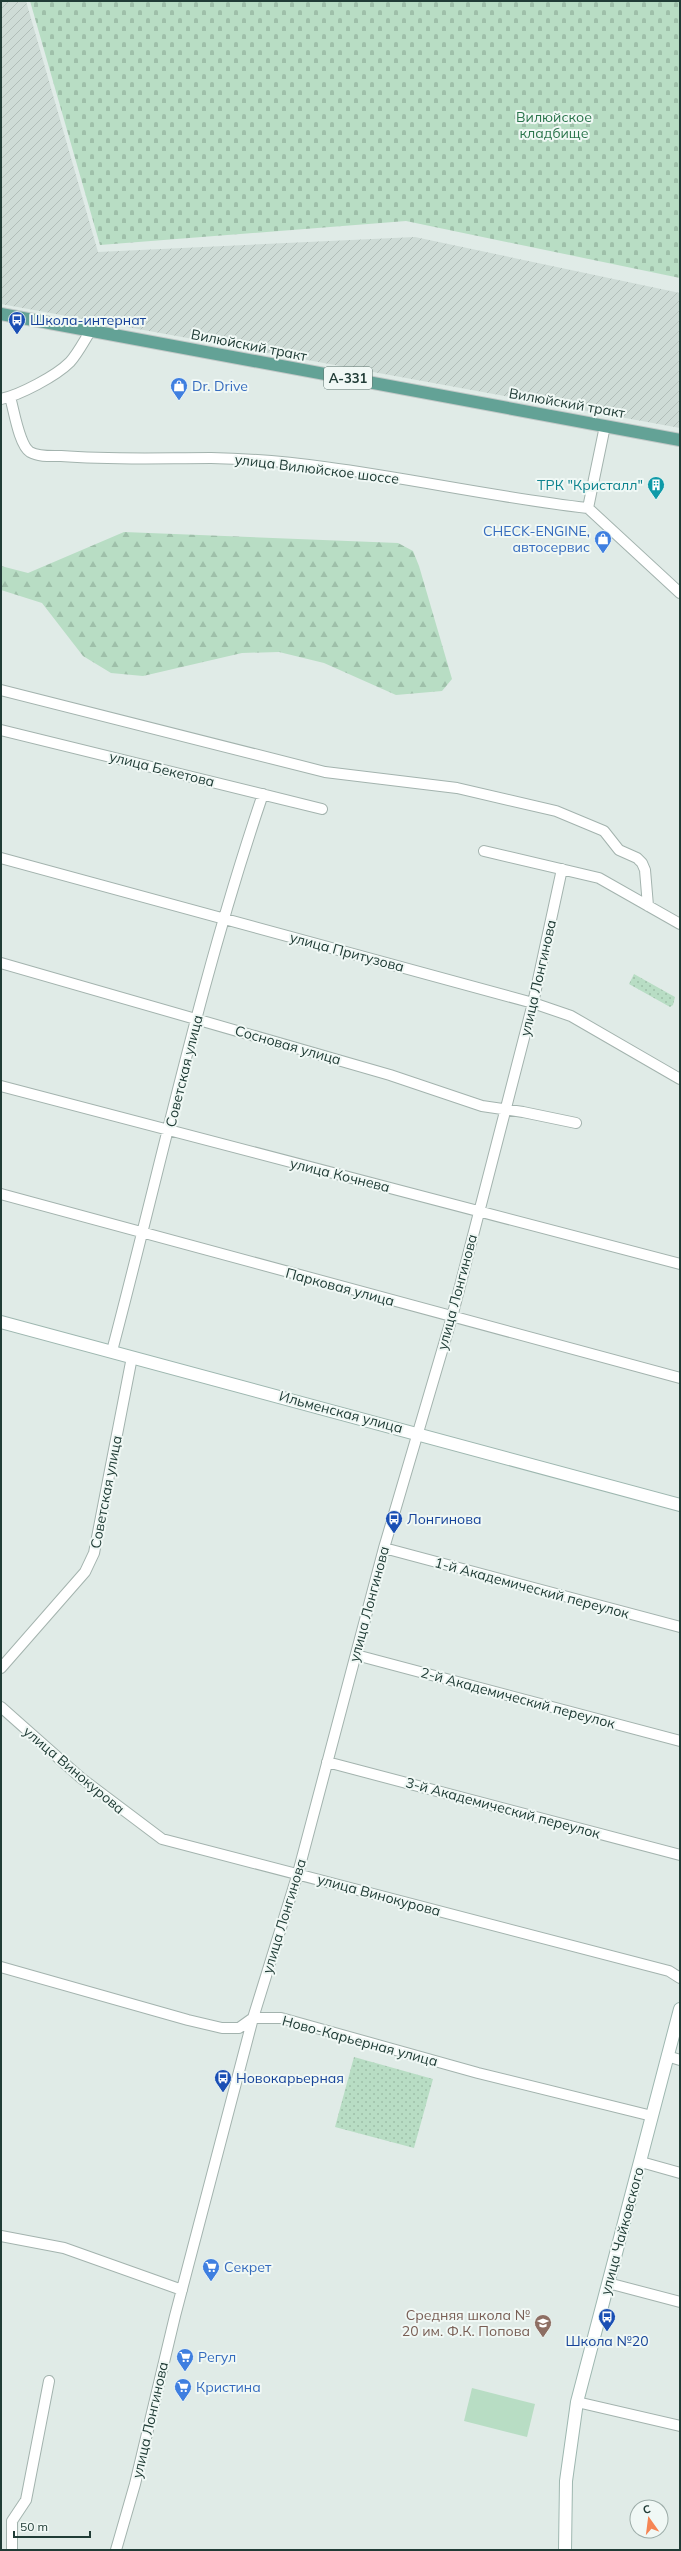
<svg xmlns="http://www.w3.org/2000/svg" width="681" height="2551" font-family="Mulish,sans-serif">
  <defs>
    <pattern id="industrial-furrows" width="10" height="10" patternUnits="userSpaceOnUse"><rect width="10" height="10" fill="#cedbd6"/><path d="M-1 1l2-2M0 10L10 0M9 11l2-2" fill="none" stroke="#b1bdb8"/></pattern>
    <pattern id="forest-firs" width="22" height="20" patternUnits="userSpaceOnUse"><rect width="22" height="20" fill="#b8ddc4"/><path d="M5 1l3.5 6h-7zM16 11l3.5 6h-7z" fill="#9ebfa9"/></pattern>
    <pattern id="cemetery-stones" width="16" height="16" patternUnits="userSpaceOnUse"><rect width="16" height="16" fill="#b8ddc4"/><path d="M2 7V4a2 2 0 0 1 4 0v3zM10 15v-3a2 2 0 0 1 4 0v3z" fill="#9ebfa9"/></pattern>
    <pattern id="park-dots" width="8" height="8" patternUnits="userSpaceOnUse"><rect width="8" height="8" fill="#b8ddc4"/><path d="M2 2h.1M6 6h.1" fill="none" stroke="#9ebfa9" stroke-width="1.8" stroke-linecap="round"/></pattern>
  </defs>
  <rect width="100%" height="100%" fill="#e0ebe7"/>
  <!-- industrial -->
  <path fill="url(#industrial-furrows)" d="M1 1H26L98 252 415 237 680 293V428L1 304Z"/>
  <!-- forest -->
  <path fill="url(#forest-firs)" d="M124 532 398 543 413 551 419 566 452 679 442 691 396 695 324 663 279 652 242 653 143 676 111 673 83 656 42 603 1 590V566L28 573Z"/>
  <!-- cemetery -->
  <path fill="url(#cemetery-stones)" d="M30 1H680V278L406 221 100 245Z"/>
  <!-- park -->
  <path fill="url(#park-dots)" d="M634 974 675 997 673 1005 670 1007 629 984Z
    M354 2057 433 2079 414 2148 335 2127Z"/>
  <!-- pitch -->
  <path fill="#b8ddc4" d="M472 2388 535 2404 527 2437 464 2421Z"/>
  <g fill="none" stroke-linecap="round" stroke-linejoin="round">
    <defs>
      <path id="street" d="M10 397C14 410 19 445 30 452 39 457 51 456 61 456 111 460 161 458 211 458 338 460 462 494 588 508
        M1 399C20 395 56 376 70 362 78 353 84 341 91 330
        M605 426 588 508 680 593
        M1 690 325 772 457 788 556 811 604 831 619 850 637 858 642 863 645 870 648 906
        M1 730 322 809
        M484 851 599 878 680 924
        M1 858 533 1003 571 1016 680 1079
        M1 963 390 1075 482 1106 523 1112 576 1123
        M1 1086 680 1264
        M1 1194 680 1378
        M112 1351C161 1165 201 976 263 794
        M384 1548 680 1627
        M356 1655 680 1741
        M1 1668 85 1572 94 1553 132 1357
        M1 1707 81 1778 162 1839 669 1971 680 1978
        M327 1762 680 1855
        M1 1967 188 2020 222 2028H239L253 2018H281L478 2073 652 2116
        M667 2056 680 2060
        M641 2162 680 2173
        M1 2236 64 2248 182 2290
        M608 2283 680 2302
        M577 2402 680 2426
        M12 2550V2521L26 2500 49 2381
        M116 2550 135 2484 175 2316 253 2018 298 1873 384 1548 452 1317 533 1003 562 869"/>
      <path id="secondary" d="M1 1322 680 1505
        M565 2550 566 2481 577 2402 680 2009"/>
      <path id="primary" d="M1 314 680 440"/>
    </defs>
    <!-- street casing -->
    <use href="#street" stroke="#a3b3ae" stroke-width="12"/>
    <!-- secondary casing -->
    <use href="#secondary" stroke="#9eb7b0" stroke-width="14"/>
    <!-- primary casing -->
    <use href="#primary" stroke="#c1c8c7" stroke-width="14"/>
    <!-- street -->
    <use href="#street" stroke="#fff" stroke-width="10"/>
    <!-- secondary -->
    <use href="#secondary" stroke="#fff" stroke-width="12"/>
    <!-- primary -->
    <use href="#primary" stroke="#63a296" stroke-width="12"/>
  </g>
  <!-- icons -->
  <defs>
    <symbol id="bus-pin" viewBox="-11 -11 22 30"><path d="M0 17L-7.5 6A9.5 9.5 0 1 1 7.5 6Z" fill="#1a4fb4" stroke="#f0f8f5"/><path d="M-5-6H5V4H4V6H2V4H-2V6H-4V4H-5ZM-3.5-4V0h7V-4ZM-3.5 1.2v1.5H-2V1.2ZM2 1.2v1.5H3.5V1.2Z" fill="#fff"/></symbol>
    <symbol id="shop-pin" viewBox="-11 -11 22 30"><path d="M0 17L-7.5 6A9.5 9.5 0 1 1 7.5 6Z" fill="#3f7fe0" stroke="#f0f8f5"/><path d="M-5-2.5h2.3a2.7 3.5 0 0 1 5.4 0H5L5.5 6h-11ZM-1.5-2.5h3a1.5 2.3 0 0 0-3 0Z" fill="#fff"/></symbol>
    <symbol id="building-pin" viewBox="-11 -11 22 30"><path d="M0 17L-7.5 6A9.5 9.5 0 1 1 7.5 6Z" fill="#0f9aa8" stroke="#f0f8f5"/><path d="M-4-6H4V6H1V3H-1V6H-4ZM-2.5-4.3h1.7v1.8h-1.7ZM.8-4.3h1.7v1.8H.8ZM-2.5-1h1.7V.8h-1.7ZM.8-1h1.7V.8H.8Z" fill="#fff"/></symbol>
    <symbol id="supermarket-pin" viewBox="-11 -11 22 30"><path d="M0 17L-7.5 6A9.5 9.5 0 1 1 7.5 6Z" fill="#3f7fe0" stroke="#f0f8f5"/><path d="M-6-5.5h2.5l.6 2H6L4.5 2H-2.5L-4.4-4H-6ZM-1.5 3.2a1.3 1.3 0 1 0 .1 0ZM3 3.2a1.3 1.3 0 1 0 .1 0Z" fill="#fff"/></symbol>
    <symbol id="school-pin" viewBox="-11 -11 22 30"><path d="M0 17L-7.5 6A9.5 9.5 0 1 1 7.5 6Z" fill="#8d6e63" stroke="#f0f8f5"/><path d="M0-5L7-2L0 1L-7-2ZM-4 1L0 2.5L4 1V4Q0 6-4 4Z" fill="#fff"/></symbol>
  </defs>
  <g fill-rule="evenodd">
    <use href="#bus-pin" x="7" y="310" width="20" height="27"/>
    <use href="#shop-pin" x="169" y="376" width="20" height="27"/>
    <use href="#building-pin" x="646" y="475" width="20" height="27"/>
    <use href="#shop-pin" x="593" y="529" width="20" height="27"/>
    <use href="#bus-pin" x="384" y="1509" width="20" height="27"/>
    <use href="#bus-pin" x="213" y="2068" width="20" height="27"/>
    <use href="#supermarket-pin" x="201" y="2257" width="20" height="27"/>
    <use href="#bus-pin" x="597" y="2307" width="20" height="27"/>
    <use href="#school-pin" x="533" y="2313" width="20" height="27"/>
    <use href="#supermarket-pin" x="175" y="2347" width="20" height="27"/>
    <use href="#supermarket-pin" x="173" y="2377" width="20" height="27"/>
  </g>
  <g text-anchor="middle" stroke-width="4" stroke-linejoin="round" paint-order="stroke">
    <!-- shield labels -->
    <rect fill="#f0f8f5" stroke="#5e746f" stroke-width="1" x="324" y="367" width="48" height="22" rx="3"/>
    <g font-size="13" font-weight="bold" fill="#203c36">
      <text x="348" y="383">А-331</text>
    </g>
    <!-- park labels -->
    <g font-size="14" fill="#2a744b" stroke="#f0f8f5">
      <text x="554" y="122">Вилюйское<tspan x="554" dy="16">кладбище</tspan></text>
    </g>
    <!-- transit labels -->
    <g font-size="14" fill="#164399" stroke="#f0f8f5" text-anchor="start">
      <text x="30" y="325">Школа-интернат</text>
      <text x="407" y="1524">Лонгинова</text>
      <text x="236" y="2083">Новокарьерная</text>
      <text x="607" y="2346" text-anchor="middle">Школа №20</text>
    </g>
    <!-- street labels -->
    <g font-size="14" fill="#203c36" stroke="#f0f8f5">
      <text transform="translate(249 345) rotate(11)" y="5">Вилюйский тракт</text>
      <text transform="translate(567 403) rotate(10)" y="5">Вилюйский тракт</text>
      <text transform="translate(317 469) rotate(7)" y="5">улица Вилюйское шоссе</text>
      <text transform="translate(162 769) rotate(14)" y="5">улица Бекетова</text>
      <text transform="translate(347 952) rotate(15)" y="5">улица Притузова</text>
      <text transform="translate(538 978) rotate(-77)" y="5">улица Лонгинова</text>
      <text transform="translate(288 1045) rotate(16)" y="5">Сосновая улица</text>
      <text transform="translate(184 1071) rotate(-76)" y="5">Советская улица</text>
      <text transform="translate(340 1175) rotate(14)" y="5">улица Кочнева</text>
      <text transform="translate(340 1287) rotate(15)" y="5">Парковая улица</text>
      <text transform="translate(457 1292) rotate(-75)" y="5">улица Лонгинова</text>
      <text transform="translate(341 1412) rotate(15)" y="5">Ильменская улица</text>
      <text transform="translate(106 1492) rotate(-79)" y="5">Советская улица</text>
      <text transform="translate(532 1588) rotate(15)" y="5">1-й Академический переулок</text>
      <text transform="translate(369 1604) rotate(-75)" y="5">улица Лонгинова</text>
      <text transform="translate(518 1698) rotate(15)" y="5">2-й Академический переулок</text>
      <text transform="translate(74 1770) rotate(40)" y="5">улица Винокурова</text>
      <text transform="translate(503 1808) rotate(15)" y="5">3-й Академический переулок</text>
      <text transform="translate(379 1895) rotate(15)" y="5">улица Винокурова</text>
      <text transform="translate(284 1916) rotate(-73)" y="5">улица Лонгинова</text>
      <text transform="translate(360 2041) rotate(15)" y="5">Ново-Карьерная улица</text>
      <text transform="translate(622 2231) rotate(-75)" y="5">улица Чайковского</text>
      <text transform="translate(150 2420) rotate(-77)" y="5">улица Лонгинова</text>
    </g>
    <!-- shop labels -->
    <g font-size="14" fill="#366cbe" stroke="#f0f8f5" text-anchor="start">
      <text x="192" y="391">Dr. Drive</text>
      <text x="590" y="536" text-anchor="end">CHECK-ENGINE,<tspan x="590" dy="16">автосервис</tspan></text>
      <text x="224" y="2272">Секрет</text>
      <text x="198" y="2362">Регул</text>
      <text x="196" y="2392">Кристина</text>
    </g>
    <!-- culture labels -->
    <g font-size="14" fill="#0d838f" stroke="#f0f8f5" text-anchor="end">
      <text x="643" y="490">ТРК "Кристалл"</text>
    </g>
    <!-- education labels -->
    <g font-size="14" fill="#785e54" stroke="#f0f8f5" text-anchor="end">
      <text x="530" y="2320">Средняя школа №<tspan x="530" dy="16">20 им. Ф.К. Попова</tspan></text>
    </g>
  </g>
  <!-- border -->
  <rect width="681" height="2551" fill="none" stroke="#203c36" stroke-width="4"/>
  <!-- north arrow -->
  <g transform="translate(649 2519) rotate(346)"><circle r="19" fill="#f0f8f5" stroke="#9dada9"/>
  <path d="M0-3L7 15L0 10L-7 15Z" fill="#f58554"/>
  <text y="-6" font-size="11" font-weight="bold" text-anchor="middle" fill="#203c36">С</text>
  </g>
  <!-- scale -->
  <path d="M14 2531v6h76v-6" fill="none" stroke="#203c36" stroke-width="2"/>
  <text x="20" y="2531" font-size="12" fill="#203c36" stroke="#f0f8f5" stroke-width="3" paint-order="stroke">50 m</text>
</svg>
